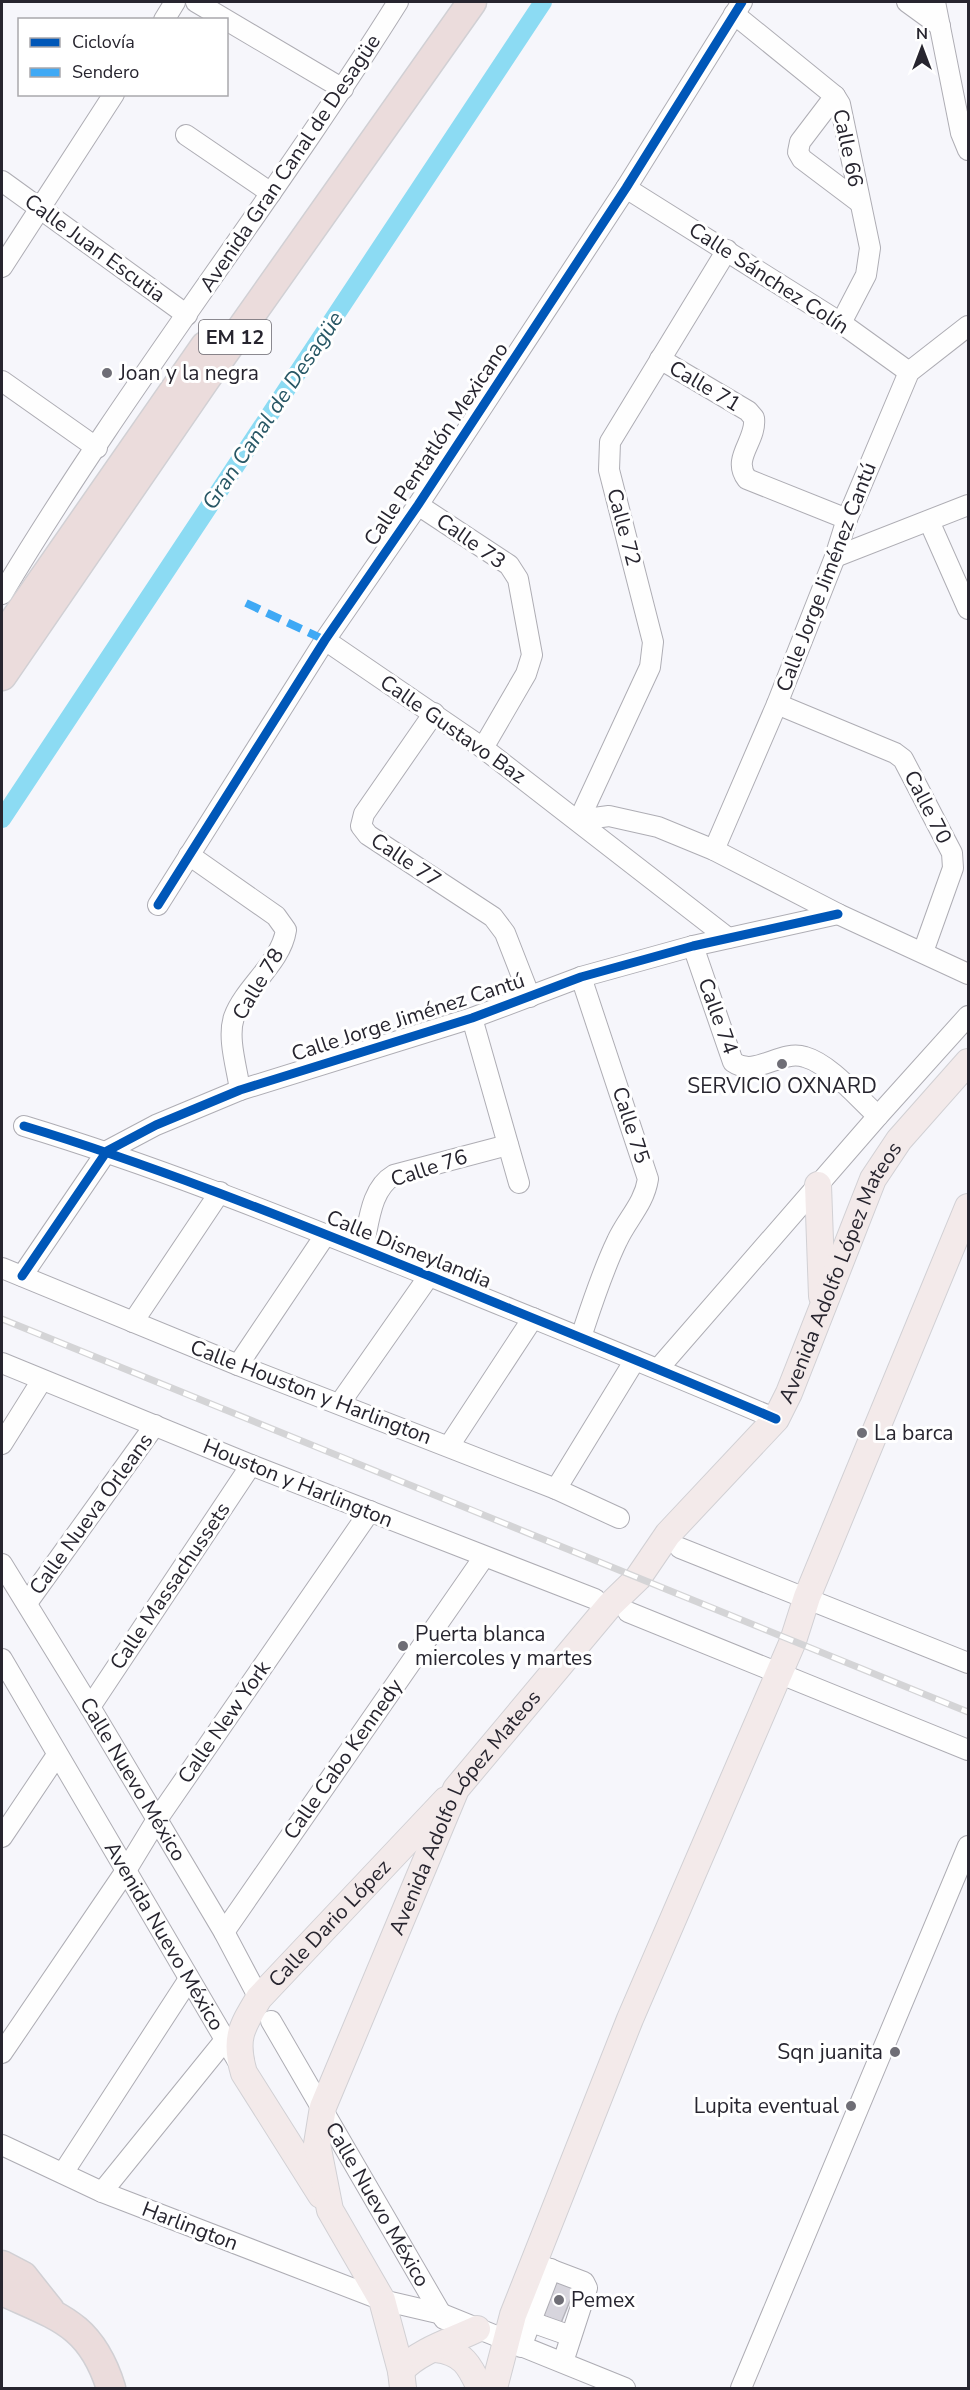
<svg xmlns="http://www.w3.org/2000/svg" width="970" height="2390" font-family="'Nunito Sans',sans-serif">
  <rect width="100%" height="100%" fill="#f6f6fb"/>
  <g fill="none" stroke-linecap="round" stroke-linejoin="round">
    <!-- canal -->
    <path stroke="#8cdbf3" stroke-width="18" d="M2 819 543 2"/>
  </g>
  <!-- building -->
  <path fill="#d7d5dd" stroke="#b5b4bb" stroke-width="1.5" d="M557 2278 576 2286 561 2323 542 2315Z"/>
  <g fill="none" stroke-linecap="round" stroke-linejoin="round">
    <defs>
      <g id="minor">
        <path d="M196 2 343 89"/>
        <path d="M907 2 940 26"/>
        <path d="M935 2 961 133 968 150"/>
        <path d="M734 14 835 96 840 104 870 248 866 275 841 323"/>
        <path d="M164 20 175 2"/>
        <path d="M835 96 800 142 798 152 802 159 859 202"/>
        <path d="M186 135 271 193"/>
        <path d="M2 181 187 315"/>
        <path d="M626 188 841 323 909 372"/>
        <path d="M2 267 114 94"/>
        <path d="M660 359 748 411 754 418C757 441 731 458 747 479L847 519"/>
        <path d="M2 381 97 448"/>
        <path d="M418 505 509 565 518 579 532 655 526 674 483 748"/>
        <path d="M929 521 968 609"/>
        <path d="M835 557 968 505"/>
        <path d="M2 594C124 390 272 203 398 2"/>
        <path d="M325 640 483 748 728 938"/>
        <path d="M777 704 895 753 903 759 952 853 953 868 923 952"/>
        <path d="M434 713 364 814 361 826 368 835 493 917 505 933 530 997"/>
        <path d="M579 820 650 667 653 642 609 470 610 442 727 250"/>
        <path d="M579 820 609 816 658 827 714 850 838 914 968 974"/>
        <path d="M714 850 777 704 835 557 847 519 909 372 968 326"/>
        <path d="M189 855 276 916 286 930C281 963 245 987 234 1017 227 1038 237 1068 240 1090"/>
        <path d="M158 905 325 640 418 505 626 188 742 2"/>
        <path d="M693 946 733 1062C756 1078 780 1049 805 1057 830 1064 858 1098 878 1116"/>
        <path d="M581 977 648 1179C644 1204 627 1219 617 1241 602 1272 592 1304 581 1337"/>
        <path d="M472 1018 519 1183"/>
        <path d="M24 1126C163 1168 297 1223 432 1277 547 1324 662 1370 776 1419"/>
        <path d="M363 1248C369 1224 370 1189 394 1175L508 1145"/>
        <path d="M2 1268 238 1365 556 1489 619 1518"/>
        <path d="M22 1276 107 1151 156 1125 240 1090 472 1018 581 977 693 946 838 914"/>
        <path d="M133 1322 220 1192"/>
        <path d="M2 1363 251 1465 595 1599"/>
        <path d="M238 1365 326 1234"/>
        <path d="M658 1369 878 1116 968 1016"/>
        <path d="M340 1403 429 1276"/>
        <path d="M2 1444 42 1380"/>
        <path d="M449 1446 533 1318"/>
        <path d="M556 1489 635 1360"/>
        <path d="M680 1548 968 1663"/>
        <path id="s1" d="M2 1564 90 1707 224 1932 259 1998"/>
        <path d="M27 1603 155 1425"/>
        <path d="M628 1612 968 1750"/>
        <path id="s2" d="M2 1659 240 2065"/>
        <path d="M90 1707 251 1465"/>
        <path d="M2 1837 57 1755"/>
        <path d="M224 1932 484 1557"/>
        <path id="s3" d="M271 2021 444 2319"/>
        <path d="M2 2053 125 1872 156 1821 370 1511"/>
        <path d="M2 2145 102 2192 382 2300 442 2314 625 2388"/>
        <path d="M63 2173 189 1979"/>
        <path d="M102 2192 225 2040"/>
        <path d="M534 2263 584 2282 587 2288 563 2362"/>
        <path d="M520 2318 571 2336"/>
        <path d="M521 2347 551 2269"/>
        <path d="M741 2388 968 1846"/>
      </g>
      <g id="major">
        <path d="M818 1185 822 1296"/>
        <path id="s4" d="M321 2195 244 2073C234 2039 241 2028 259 1998L446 1800"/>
        <path d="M436 2349C463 2352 470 2366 480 2388"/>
        <path d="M401 2371C416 2352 454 2340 477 2329"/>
        <path id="s5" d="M403 2388 401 2371 382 2300 330 2210 317 2144 323 2107 456 1789 610 1605 638 1578 668 1534 776 1419 789 1393 873 1179 899 1140 968 1062"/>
        <path d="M494 2388 513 2315 630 2019 793 1641 807 1597 968 1207"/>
      </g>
      <path id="highway" d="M2 638 205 346
        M2 676 205 380 472 2
        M2 2265 23 2276 50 2310
        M2 2291C59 2317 91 2324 111 2388"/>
    </defs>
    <!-- minor casing -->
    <use href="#minor" stroke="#aeadb4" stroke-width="22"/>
    <!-- major casing -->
    <use href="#major" stroke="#d1d0d4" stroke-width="28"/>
    <!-- highway casing -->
    <use href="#highway" stroke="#d1d0d4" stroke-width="31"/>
    <!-- minor -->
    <use href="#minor" stroke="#fefefe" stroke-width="20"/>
    <!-- major -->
    <use href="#major" stroke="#f3eaea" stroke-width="26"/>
    <!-- highway -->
    <use href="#highway" stroke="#ebdcdc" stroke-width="28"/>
    <defs>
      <path id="rail" d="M2 1319 968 1712"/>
    </defs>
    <!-- rail casing -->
    <use href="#rail" stroke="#d4d4d6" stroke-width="7"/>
    <!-- rail -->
    <use href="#rail" stroke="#fff" stroke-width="4.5" stroke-dasharray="14" stroke-linecap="butt"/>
    <!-- quiet -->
    <path stroke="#3fa9f5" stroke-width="8" stroke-dasharray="15 8" stroke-linecap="butt" d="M246 603 325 640"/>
    <defs>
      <path id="cycleway" d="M158 905 325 640 418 505 626 188 742 2
        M24 1126C163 1168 297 1223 432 1277 547 1324 662 1370 776 1419
        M22 1276 107 1151 156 1125 240 1090 472 1018 581 977 693 946 838 914"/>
    </defs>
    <!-- cycleway casing -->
    <use href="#cycleway" stroke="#fff" stroke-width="13"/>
    <!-- cycleway -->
    <use href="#cycleway" stroke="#0057b8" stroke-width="9"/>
  </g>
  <!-- markers -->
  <g fill="#6f6e76" stroke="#fff" stroke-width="2">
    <circle cx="107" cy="373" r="6"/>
    <circle cx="782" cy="1064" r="6"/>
    <circle cx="862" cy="1433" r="6"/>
    <circle cx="403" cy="1646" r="6"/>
    <circle cx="895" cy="2052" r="6"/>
    <circle cx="851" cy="2106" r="6"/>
    <circle cx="559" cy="2300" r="6"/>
  </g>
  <g text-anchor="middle" stroke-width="6" stroke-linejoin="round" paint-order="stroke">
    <!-- shield labels -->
    <rect fill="#fff" stroke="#68666d" stroke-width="1.5" x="199" y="320" width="72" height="34" rx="4.5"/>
    <g font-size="20" font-weight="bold" fill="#27252f">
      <text x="235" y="344">EM 12</text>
    </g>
    <!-- street labels -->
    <g font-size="21" fill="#27252f" stroke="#fff">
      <text transform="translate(848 148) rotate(78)" y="7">Calle 66</text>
      <text transform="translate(290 163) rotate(-56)" y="7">Avenida Gran Canal de Desagüe</text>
      <text transform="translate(95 248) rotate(36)" y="7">Calle Juan Escutia</text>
      <text transform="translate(769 278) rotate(33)" y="7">Calle Sánchez Colín</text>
      <text transform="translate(705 386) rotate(31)" y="7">Calle 71</text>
      <text transform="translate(436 444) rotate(-56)" y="7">Calle Pentatlón Mexicano</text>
      <text transform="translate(624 527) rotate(75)" y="7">Calle 72</text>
      <text transform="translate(471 541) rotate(35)" y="7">Calle 73</text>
      <text transform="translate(826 577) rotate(-69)" y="7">Calle Jorge Jiménez Cantú</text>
      <text transform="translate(453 729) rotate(35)" y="7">Calle Gustavo Baz</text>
      <text transform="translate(928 807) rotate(63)" y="7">Calle 70</text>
      <text transform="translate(406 860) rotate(34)" y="7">Calle 77</text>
      <text transform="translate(258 984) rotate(-59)" y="7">Calle 78</text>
      <text transform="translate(718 1016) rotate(70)" y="7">Calle 74</text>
      <text transform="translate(408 1017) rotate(-18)" y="7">Calle Jorge Jiménez Cantú</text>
      <text transform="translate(631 1125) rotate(72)" y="7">Calle 75</text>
      <text transform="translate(429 1168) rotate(-18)" y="7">Calle 76</text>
      <text transform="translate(409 1249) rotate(22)" y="7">Calle Disneylandia</text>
      <text dy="7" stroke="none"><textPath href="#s5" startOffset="1294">Avenida Adolfo López Mateos</textPath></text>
      <text transform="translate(311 1392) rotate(21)" y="7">Calle Houston y Harlington</text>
      <text transform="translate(298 1483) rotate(22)" y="7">Houston y Harlington</text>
      <text transform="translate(91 1514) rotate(-54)" y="7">Calle Nueva Orleans</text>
      <text transform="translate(170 1586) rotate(-56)" y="7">Calle Massachussets</text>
      <text transform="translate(224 1722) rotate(-55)" y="7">Calle New York</text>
      <text transform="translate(343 1759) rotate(-55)" y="7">Calle Cabo Kennedy</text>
      <text dy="7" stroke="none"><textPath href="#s1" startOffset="252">Calle Nuevo México</textPath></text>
      <text dy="7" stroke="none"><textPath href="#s5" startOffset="628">Avenida Adolfo López Mateos</textPath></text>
      <text dy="7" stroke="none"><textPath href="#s4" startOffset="327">Calle Dario López</textPath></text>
      <text dy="7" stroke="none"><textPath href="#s2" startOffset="321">Avenida Nuevo México</textPath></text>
      <text dy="7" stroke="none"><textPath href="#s3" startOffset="212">Calle Nuevo México</textPath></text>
      <text transform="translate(190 2226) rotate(21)" y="7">Harlington</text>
    </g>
    <!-- poi labels -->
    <g font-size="21" fill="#27252f" stroke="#fff" text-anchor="start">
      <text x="119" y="380">Joan y la negra</text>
      <text x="782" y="1093" text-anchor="middle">SERVICIO OXNARD</text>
      <text x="874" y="1440">La barca</text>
      <text x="415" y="1641">Puerta blanca<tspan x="415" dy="24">miercoles y martes</tspan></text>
      <text x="883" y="2059" text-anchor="end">Sqn juanita</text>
      <text x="839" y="2113" text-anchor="end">Lupita eventual</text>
      <text x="571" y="2307">Pemex</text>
    </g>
    <!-- water labels -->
    <g font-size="22" font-style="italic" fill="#285765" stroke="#fff">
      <text transform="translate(272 410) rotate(-56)" y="8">Gran Canal de Desagüe</text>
    </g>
  </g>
  <!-- border -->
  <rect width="970" height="2390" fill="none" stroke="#27252f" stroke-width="6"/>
  <!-- legend -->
  <rect x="18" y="18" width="210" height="78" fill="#ffffff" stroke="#a9a8ac" stroke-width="1.5"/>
  <rect x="30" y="38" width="30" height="9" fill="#0057b8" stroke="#a9a8ac" stroke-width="1.5"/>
  <text x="72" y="48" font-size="18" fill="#27252f">Ciclovía</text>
  <rect x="30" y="68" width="30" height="9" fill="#3fa9f5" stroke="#a9a8ac" stroke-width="1.5"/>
  <text x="72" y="78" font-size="18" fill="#27252f">Sendero</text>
  <!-- north arrow -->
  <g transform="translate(922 48)" stroke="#ffffff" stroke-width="4.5" paint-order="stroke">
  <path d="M0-4.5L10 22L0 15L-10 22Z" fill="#27252f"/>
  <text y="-9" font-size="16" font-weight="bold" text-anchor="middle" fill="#27252f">N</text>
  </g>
</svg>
